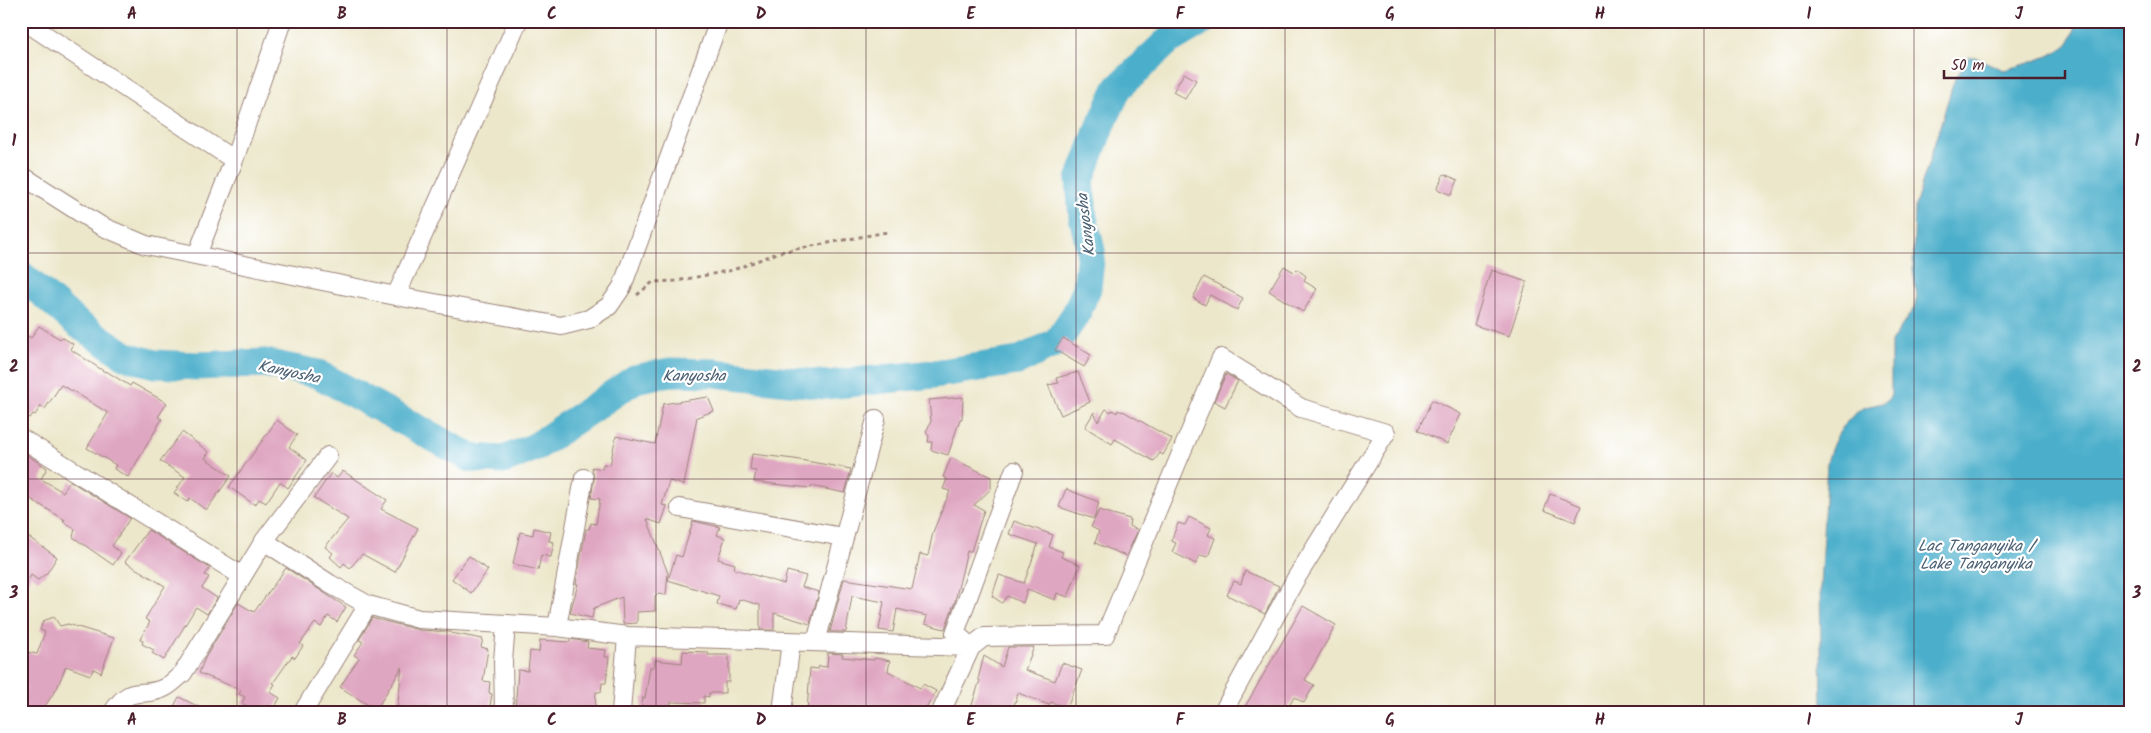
<svg xmlns="http://www.w3.org/2000/svg" width="2151" height="733" font-family="Kalam,sans-serif">
  <rect width="100%" height="100%" fill="#fff"/>
  <filter id="ink" filterUnits="userSpaceOnUse"><feTurbulence type="fractalNoise" baseFrequency=".02" numOctaves="2"/><feDisplacementMap in="SourceGraphic" scale="10" xChannelSelector="R" yChannelSelector="G"/><feConvolveMatrix kernelMatrix="1 2 1 2 8 2 1 2 1" color-interpolation-filters="sRGB"/></filter>
  <filter id="wash" filterUnits="userSpaceOnUse"><feTurbulence type="fractalNoise" baseFrequency=".0096" numOctaves="4" result="noise"/><feDisplacementMap in="SourceGraphic" scale="20" xChannelSelector="R" yChannelSelector="G"/><feGaussianBlur stdDeviation="1.12" result="paint"/><feColorMatrix in="noise" values="0 0 0 0 0 0 0 0 0 0 0 0 0 0 0 0 0 1.4 0 .05"/><feComposite in="paint" operator="in"/></filter>
  <g filter="url(#wash)">
    <rect width="100%" height="100%" fill="#ece7ca"/>
    <!-- water -->
    <path fill="#4cafcb" stroke="#4b677b" d="M2077 21H2130V712H1822L1820 587 1827 463C1832 442 1844 418 1864 408 1874 403 1886 406 1891 395V342L1914 308 1917 297 1913 270 1915 206 1954 81 1969 57H1975L2004 70C2020 66 2056 56 2068 44 2073 38 2075 28 2077 21Z"/>
    <g fill="none" stroke-linecap="round" stroke-linejoin="round">
      <!-- river -->
      <path stroke="#4cafcb" stroke-width="29" d="M21 275 78 324 126 356 155 364 198 366 265 363 318 374 471 458 504 460 537 446 635 379 670 372 715 373 826 385 934 374 1018 361 1057 342 1076 314 1087 288 1091 251 1083 217 1080 180 1097 134 1118 88 1168 41 1202 21"/>
    </g>
    <g id="blocks">
      <!-- building -->
      <path fill="#dfa6c1" d="M1184 73 1196 80 1185 99 1173 92Z
        M1444 174 1458 180 1451 195 1437 189Z
        M1284 266 1294 272 1297 269 1306 276 1304 281 1317 289 1303 312 1269 291Z
        M1491 270 1527 282 1509 336 1474 325Z
        M1204 277 1243 298 1237 310 1210 295 1205 305 1193 298Z
        M39 326 60 339 62 337 73 344 70 349 105 372 106 371 130 386 132 383 167 403 158 417 162 419 128 477 114 469 116 465 87 448 108 413 76 393 61 385 45 409 41 406 35 415 33 414 30 418 21 412V377L28 366 21 362V332L31 338Z
        M1063 338 1091 355 1084 367 1055 350Z
        M1078 372 1090 402 1061 415 1048 385 1059 383 1056 378Z
        M1226 374 1238 381 1225 407 1214 401Z
        M708 397 714 411 697 417 684 485 669 481 662 505 667 506 661 524 647 519 668 573 666 595 657 594 655 596V611L637 612V623L623 624 622 597 594 608 592 618 570 613 578 584H576L586 529H589L591 523 596 524 600 499 591 498 594 479 592 467 602 469 603 464 610 465 616 436 655 444 663 404Z
        M963 397 962 419H960L948 455 931 450 932 442H928L929 436 926 432 931 421 929 400Z
        M1432 400 1461 414 1447 444 1418 430Z
        M1106 409 1111 412 1112 410 1117 413 1118 410 1122 412 1123 411 1172 439 1163 455 1160 453 1154 461 1115 439 1112 444 1085 427 1094 412 1098 422Z
        M277 420 297 435 289 447 307 460 288 488 280 482 266 503 259 499 255 505 229 487Z
        M182 432 209 452 205 458 231 476 206 510 190 498 187 502 174 493 185 477 160 461Z
        M21 451 47 468 41 479 63 492 70 481 130 518 112 546 121 553 113 565 73 537 75 529 63 522 65 520 21 493Z
        M752 454 794 459 851 469 845 493 811 486V488L754 482 756 471 750 470Z
        M951 458 991 477V489L974 505 984 510 971 551H967L955 601 945 629 925 624 927 616 897 609 893 632 879 630 884 602 852 596 846 632H830L844 579 912 589 920 554 928 556 933 532 950 491 943 489 947 479 943 477Z
        M343 471 387 500 381 509 418 528 395 572 362 554 350 568 344 563 341 567 330 557 333 553 325 547 348 519 314 498 331 473 337 478Z
        M1066 489 1099 502 1094 519 1059 507Z
        M1550 494 1581 506 1575 522 1544 510Z
        M1099 510 1130 519 1129 526 1138 530 1126 556 1095 543 1099 531 1091 527Z
        M1189 517 1211 528 1208 535 1215 538 1208 557 1200 555 1196 564 1172 552 1176 543 1171 541 1178 523 1185 525Z
        M693 521 720 527 717 535 725 538 718 559 735 564 734 569 784 584 787 571 806 576 802 587 819 592 810 624 774 613V630H760V605L739 599 736 609 717 604 719 596 668 580 676 555 682 557Z
        M1014 521 1053 535 1049 547 1063 552 1061 557 1080 565 1068 597 1057 593 1055 600 1027 589 1023 603 1007 596 1002 603 992 596 999 575 1024 583 1038 544 1009 534Z
        M534 528 551 532 549 541 554 542 551 557 541 555 538 570 513 564 520 532 533 535Z
        M148 530 210 568 205 575 209 577 202 588 217 598 207 614 196 607 164 660 152 653 154 650 142 644 143 641 140 639 150 622 145 619 165 586 125 562Z
        M27 536 57 557 47 573 38 580 31 575 21 595V545Z
        M469 556 488 570 471 593 452 579Z
        M286 568 346 607 337 622 328 616 321 627 315 623 300 644 303 646 295 658 292 656 273 683 275 684 270 692 280 698 272 712H256L242 703 245 697 239 694 241 690 199 673 205 658 238 603 254 612Z
        M1245 571 1279 586 1265 614 1227 595 1234 581 1241 584Z
        M1303 606 1336 625 1305 680 1314 685 1304 703 1294 697 1286 712H1242Z
        M54 617 60 626 68 624 114 638 101 673 94 669 90 675 66 666 57 688 41 712H21V651L37 654 45 632 40 630 43 621Z
        M372 618 419 630 451 632V633L483 639 481 647 488 649 483 681 490 682 489 693 492 694 489 712 397 711 402 667 376 710 340 687 359 658 354 655 363 642 359 640Z
        M570 639 588 642 587 648 606 650 605 657H609L606 683H602L601 692H596L595 712H515L518 670 528 671 530 651 539 652 540 640 570 642Z
        M1008 647H1034L1025 670 1055 681 1062 663 1082 670 1067 708 1051 702 1049 705 1018 693 1012 712H978L979 707 972 705 980 680 978 679 984 656 1002 667Z
        M683 651 708 652V655H729V682H725V693H709V697L704 696V703L671 702 670 709H665L664 712H641L643 697 645 698 650 667H654L655 660 682 663Z
        M828 653 843 654 842 657 874 660 875 658 890 661 888 671 920 688 923 684 936 691 924 712H807L810 668 818 669 819 666 827 667Z
        M179 697 209 712H171Z"/>
    </g>
  </g>
  <g filter="url(#ink)">
    <use href="#blocks" fill-opacity="0" stroke="#9b837a" stroke-width="1"/>
    <g fill="none" stroke-linecap="round" stroke-linejoin="round">
      <defs>
        <path id="street" d="M24 21 234 160
          M21 175 101 226 146 245 396 296 561 326 589 319 609 306 622 287 719 21
          M197 255 234 160 282 21
          M396 296 518 21
          M21 438 242 576
          M680 508 843 537
          M264 541 330 584 368 605 419 619 557 627 627 636 971 647 984 637 1105 635 1221 358 1301 408 1386 433 1295 580 1223 712
          M557 627 584 478
          M816 642 876 419
          M113 712C131 683 141 699 164 688 172 684 177 678 183 673L264 541 328 456
          M303 712 368 605
          M504 712 503 661 506 625
          M621 712 627 636
          M782 712 791 642
          M941 712 971 647 955 633 1014 471"/>
      </defs>
      <!-- street casing -->
      <use href="#street" stroke="#9b837a" stroke-width="20"/>
      <!-- path -->
      <path stroke="#9b837a" stroke-width="3" stroke-dasharray="4 4" stroke-linecap="butt" d="M637 295 653 282 676 281 733 270 780 252 887 232"/>
      <!-- street -->
      <use href="#street" stroke="#fff" stroke-width="18"/>
    </g>
  </g>
  <!-- grid -->
  <path fill="none" stroke="#4a1f2b" stroke-width="1" stroke-opacity="0.55" d="M237 21V712M447 21V712M656 21V712M866 21V712M1076 21V712M1285 21V712M1495 21V712M1704 21V712M1914 21V712M21 253H2130M21 479H2130"/>
  <g text-anchor="middle" stroke-width="4.5" stroke-linejoin="round" paint-order="stroke">
    <!-- water labels -->
    <g font-size="16" font-style="italic" fill="#4b6073" stroke="#fff">
      <text transform="translate(1085 225) rotate(-97)" y="6">Kanyosha</text>
      <text transform="translate(289 371) rotate(12)" y="6">Kanyosha</text>
      <text x="694" y="381">Kanyosha</text>
      <text x="1976" y="551">Lac Tanganyika /<tspan x="1976" dy="18">Lake Tanganyika</tspan></text>
    </g>
  </g>
  <!-- margin -->
  <rect width="2151" height="733" fill="none" stroke="#fff" stroke-width="55"/>
  <!-- scale -->
  <path d="M1944 70v8h121v-8" fill="none" stroke="#4a1f2b" stroke-width="2.5"/>
  <text x="1951" y="70" font-size="15" fill="#4a1f2b" stroke="#ffffff" stroke-width="4" paint-order="stroke">50 m</text>
  <rect x="28" y="28" width="2096" height="678" fill="none" stroke="#4a1f2b" stroke-width="2"/>
  <g font-size="16" text-anchor="middle" font-weight="bold" fill="#4a1f2b">
    <text x="132" y="19">A</text>
    <text x="342" y="19">B</text>
    <text x="552" y="19">C</text>
    <text x="761" y="19">D</text>
    <text x="971" y="19">E</text>
    <text x="1180" y="19">F</text>
    <text x="1390" y="19">G</text>
    <text x="1600" y="19">H</text>
    <text x="1809" y="19">I</text>
    <text x="2019" y="19">J</text>
    <text x="14" y="146">1</text>
    <text x="2137" y="146">1</text>
    <text x="14" y="372">2</text>
    <text x="2137" y="372">2</text>
    <text x="14" y="598">3</text>
    <text x="2137" y="598">3</text>
    <text x="132" y="725">A</text>
    <text x="342" y="725">B</text>
    <text x="552" y="725">C</text>
    <text x="761" y="725">D</text>
    <text x="971" y="725">E</text>
    <text x="1180" y="725">F</text>
    <text x="1390" y="725">G</text>
    <text x="1600" y="725">H</text>
    <text x="1809" y="725">I</text>
    <text x="2019" y="725">J</text>
  </g>
</svg>
